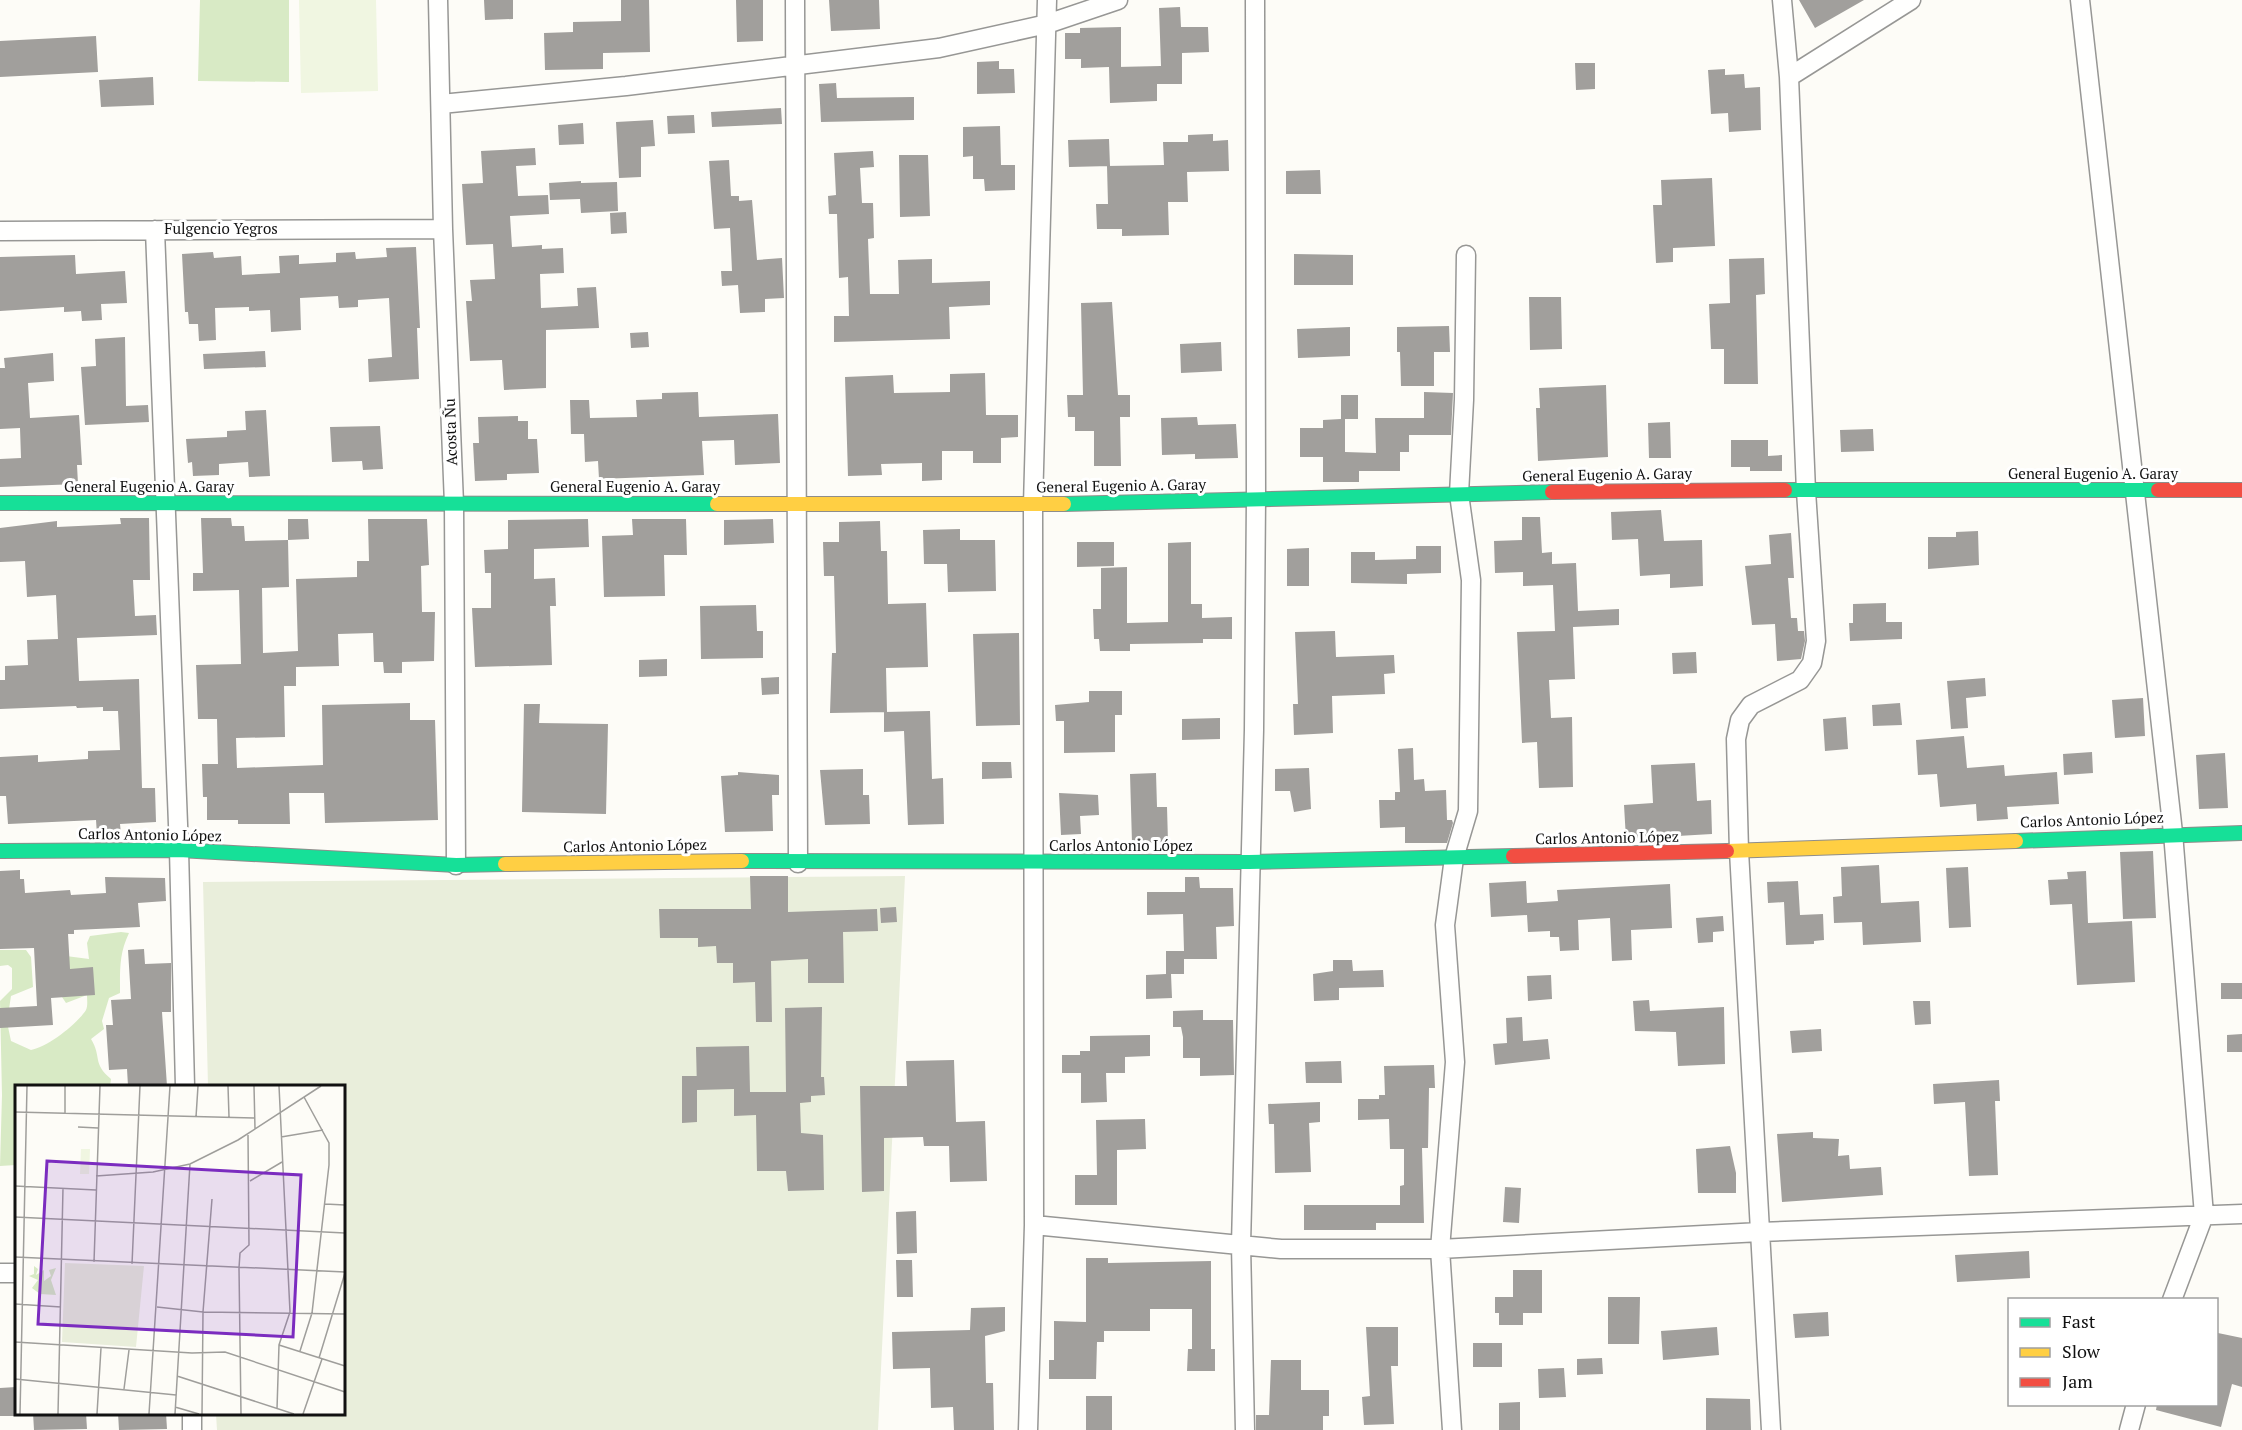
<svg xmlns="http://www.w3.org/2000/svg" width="2242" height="1430" font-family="'PT Serif',serif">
  <rect width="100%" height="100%" fill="#fdfcf7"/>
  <!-- forest -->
  <path fill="#d8eac5" d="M200 0H289V82L198 81Z
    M121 932 129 933C119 954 120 970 120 993L109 998 102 1021 104 1029 91 1039C102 1057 92 1063 111 1079L110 1086H16V1165L0 1166 2 1095 0 1001 12 989V968L8 965 0 966V950H26L31 957 33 987 11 996 7 1022 11 1041 31 1050C48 1047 77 1024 86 1010 88 1006 87 999 87 995L66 1003 62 997 66 956 89 959 87 943 90 936Z"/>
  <!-- cemetery -->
  <path fill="#e9eedb" d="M905 876 878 1430H217L216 1414H344V1086H208L203 882Z"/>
  <!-- pitch -->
  <path fill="#f0f6e1" d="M299 0H376L378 91 301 93Z"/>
  <!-- building -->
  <path fill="#a19f9c" d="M484 0H513V19L485 20Z
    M621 0H649L650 52 603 53V69L545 70 544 33 573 32V22L621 21Z
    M736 0H763V41L737 42Z
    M829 0H879L880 29 831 31Z
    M1799 0H1864L1815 28Z
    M1180 7 1181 27H1208L1209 52 1182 53V84H1157V101L1110 103 1109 67 1081 68V59H1065V33H1080V28L1121 27V67H1117L1161 66 1159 8Z
    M96 36 98 72 0 77V41Z
    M999 61V69H1014L1015 93 977 94V62Z
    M1575 63H1595V89L1576 90Z
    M1725 69V75L1744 74 1745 88 1760 87 1761 130 1729 132 1728 113 1711 114 1708 70Z
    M153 77 154 105 101 107 99 80Z
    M836 83 837 98 914 97V120L821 122 819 84Z
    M781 108 782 124 712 127 711 112Z
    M694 115 695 133 668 134 667 116Z
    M653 120 655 146 641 147V177L619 178 616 122Z
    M583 123 584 144 559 145 558 125Z
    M1000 126 1001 165H1015V190L985 191 984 179H973V156L963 157V127Z
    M1213 134V141L1228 140 1229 171 1187 172 1188 202H1168L1169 235 1122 236V229H1097L1096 204H1108L1107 166 1164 165 1163 142H1188V135Z
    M1109 139 1110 166 1069 167 1068 140Z
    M535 148 536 165 516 166 518 196 548 195 549 214 510 216 512 247 542 245V249L563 248 564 273 540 274 541 308 578 306 577 288 596 287 599 328 546 330V388L504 390 502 360 470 361 466 301H472L470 280 495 279 493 244 466 245 462 184 483 183 481 151Z
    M873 151 874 167 860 168 862 203H873L874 238 868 239 870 294H899L898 260 932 259V283L990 281V305L949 307 950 339 834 342V316H849L848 277 839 278 837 214H829L828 196 836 195 834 153Z
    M899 155H928L930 216 900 217Z
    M729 160 731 196H739V201L752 200 757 260 782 258 784 298 765 299V312L740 313 738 285 722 286 721 271H732L730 228 714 229 709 161Z
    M1320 170 1321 194H1286V171Z
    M1712 178 1715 246 1673 248V262L1656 263 1653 205H1662L1661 180Z
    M581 181V183L617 182 618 211 581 213 580 199 550 200 549 183Z
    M626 212 627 233 611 234 610 213Z
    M416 247 420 328H417L419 379 369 382 368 359 392 357 389 298 358 300V307L339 308 338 296 300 298 301 330 271 332 270 310 249 311V307L215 308 216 340 199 341 198 324H189L188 312H185L182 254 213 252 214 258 241 256 242 275 280 273 279 256 299 255V264L336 262V253L355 252 356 259 387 257 386 248Z
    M1294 254 1353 255V285H1294Z
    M75 255 76 274 125 271 127 303 101 304 102 320 82 321 81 311 64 312V307L0 311V257Z
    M1764 258 1765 294 1756 295 1758 384H1724V349H1711L1709 304 1730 303 1729 259Z
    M1529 297H1561L1562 349 1530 350Z
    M1112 302 1118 395H1130V417H1120L1121 466H1094V431H1075V417H1068L1067 395H1083L1081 303Z
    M1449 326 1450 352H1434V386H1401L1400 352H1397V327Z
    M1350 327V356L1298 358 1297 329Z
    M648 332 649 347 631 348 630 333Z
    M125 337 126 406 148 405 149 422 85 425 81 367 96 366 95 339Z
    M1221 342 1222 371 1181 373 1180 344Z
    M265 351 266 367 204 369 203 354Z
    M53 353 54 381 28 383 30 418 79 415 82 465H77L78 484 0 487V459L21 458 20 428 0 429V368H5L4 358Z
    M985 373 986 415H1018V437L1001 438V463H973V451H942V480L922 481V463L881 464 882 475 848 476 845 377 893 375 894 393 950 392V374Z
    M1606 385 1608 457 1538 461 1536 408H1540L1539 388Z
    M698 392 699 417 778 414 780 463 735 465 734 440 702 441 704 475 599 479 598 461 585 462 584 434H571L570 400H589L590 418 637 417 636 400 662 399V393Z
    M1424 392 1453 393 1451 435H1409V452H1400V471H1359V482H1323V457H1300V428H1323V420L1341 419V395H1358V419H1345V452L1376 453 1375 418H1424Z
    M266 410 270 476 249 477 248 462 219 464V475L193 476 192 462 188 463 186 439 227 437V431L246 430 245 411Z
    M518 416V421H528V439H537L539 473 507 474V480L475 481 473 443H479L478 417Z
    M1197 417 1198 425 1236 424 1238 458 1195 459V454L1162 455 1161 418Z
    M1670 422 1671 458H1649L1648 423Z
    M380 426 383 469 363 470 362 461 332 462 330 427Z
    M1873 429 1874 451 1841 452 1840 430Z
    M1731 440H1768V456L1782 455V471H1750V467H1731Z
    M1661 510 1664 541 1702 540 1703 586 1670 588V574L1640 576 1638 539 1612 540 1611 512Z
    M1522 517H1540L1542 553 1552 552V564L1576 563 1578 611 1619 609V625L1573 627 1575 679 1549 680 1551 718 1572 717 1573 787 1539 788 1537 742 1522 743 1517 632 1555 631 1553 585 1523 586V572L1495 573 1494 541 1522 540Z
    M120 518H149L150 580H133L135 616 156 615 157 635 77 638 79 681 139 679 142 788H155L156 822 120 824 121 834 100 835H97L96 820 8 824 6 796H0V757L38 755V762L88 759V751L120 750 118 711H103V707L77 708 76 706 0 709V680H5V666L28 665 27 640 58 639 56 595 27 597 25 561 0 562V528L57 521V527L121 524Z
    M201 518H231L232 526H244L245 541 288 540 289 587 262 588 263 653 298 651 296 579 357 577V561H369L368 519H427L429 565 421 566 422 612H435L434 661 402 662V673H384L383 662H374L373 633 338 634 339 666 296 667V686H284L285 737 236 738 237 768 323 765 322 705 410 703V720H435L438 820 325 823 324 793H289L290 824H238V820H207V797H203L202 764H218L217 719H198L196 665 241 664 239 590 193 591V573H203Z
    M288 519H308L309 539 288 540Z
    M588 519 589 547 534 549V579L555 578 556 606H550L552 665 475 667 472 608H491V573H485L484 550 508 549V520Z
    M632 519H686L687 555H664L665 596 604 597 602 536 633 535Z
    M773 519 774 543 724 545V520Z
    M880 521 881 551H887L888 604 926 603 928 667 886 668 887 712 830 713 832 653H836L834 576H824L823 542H839V522Z
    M960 529V540H995L996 591 948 592 947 564H924L923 530Z
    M1978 531 1979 565 1928 569V537H1956V532Z
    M1791 533 1794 578H1788L1791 618H1797L1798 631H1804L1805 641 1801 659 1777 661 1775 624 1752 625 1745 566 1771 564 1769 535Z
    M1077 542H1114V566L1077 567Z
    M1191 542V604H1202V618L1232 617V639H1203V643L1130 644V651H1100L1099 639H1094L1093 609H1101V568L1127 567V623L1168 622V543Z
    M1416 546H1441V573L1407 574V584L1351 583V552H1375V560L1416 559Z
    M1309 548V586H1287V549Z
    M1886 603V622H1902V639L1850 641 1849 623H1853V604Z
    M756 605 757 631H763V658L701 659 700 606Z
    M1335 631 1336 657 1394 655 1395 673 1384 674 1385 694 1332 696 1333 733 1294 735 1293 704H1298L1295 632Z
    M1019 633 1020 725 976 726 973 634Z
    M1696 652 1697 673 1673 674 1672 653Z
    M667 659V676L639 677V660Z
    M779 677V694L762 695 761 678Z
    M1985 678 1986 696 1966 698 1968 728 1951 729 1947 681Z
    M1089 691H1122V715H1115V752L1064 753V721H1056L1055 705 1089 702Z
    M2143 698 2145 736 2115 738 2112 700Z
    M1900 703 1902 725 1873 726 1872 705Z
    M524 704H540L539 723 608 724 606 814 522 812Z
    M930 711 932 779 943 778 944 824 908 825 904 731 884 732V712Z
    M1846 717 1848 749 1825 751 1823 719Z
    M1220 718V739L1182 740V719Z
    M1964 736 1967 768 2004 765 2005 776 2057 772 2059 804 2007 807 2008 819 1977 821 1976 804 1940 807 1937 774 1918 775 1916 740Z
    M1413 748 1414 780 1424 779 1425 791 1446 790 1447 820H1452L1453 823 1447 843H1405V827L1380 828 1379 800H1395V792H1400L1398 749Z
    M2092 752 2093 773 2064 775 2063 754Z
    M2225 753 2228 808 2199 809 2196 755Z
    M982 762H1011L1012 778 982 779Z
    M1695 763 1697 801 1711 800 1712 834 1626 839 1624 805 1653 803 1651 765Z
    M1309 768 1311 809 1294 812 1290 791H1275V769Z
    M863 769V795H869L870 824 825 825 820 770Z
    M738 772 779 775V795H772L773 831 725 832 721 776 738 775Z
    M1156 773 1157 807H1167L1168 842 1132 843 1130 774Z
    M1059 793 1098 795 1099 815 1080 816 1081 834 1061 835Z
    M2153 851 2156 918 2123 919 2120 852Z
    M1879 865 1881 903 1919 901 1921 942 1863 945 1862 922 1834 923 1833 897 1842 896 1841 867Z
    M1968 867 1971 927 1949 928 1946 868Z
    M20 870V879H24L25 893 70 890 71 895 106 893 105 877 165 878 166 901 138 903 140 927 74 930V934H68L70 969 93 967 95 995 51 998 53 1025 0 1028V1008L37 1006 34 948 0 949V871Z
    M2086 871 2088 923 2132 921 2135 982 2077 985 2072 904 2050 905 2048 880 2068 879 2067 872Z
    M750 876H788V912L877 909 878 931 843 932 844 983H808V959L771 961 772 1022H756L755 982 733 983V963H717L716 946 698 947V938H660L659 909H751Z
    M1185 877H1199L1200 888H1233L1234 926 1216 927 1217 959H1184V974H1171L1172 998 1146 999V975L1166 974V951H1184L1183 914 1147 915V892H1185Z
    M1526 881 1527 903 1558 901 1557 890 1670 884 1672 928 1631 930 1632 960 1612 961 1610 918 1578 920 1579 950 1560 951 1559 937H1550V931L1528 932 1527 915 1491 917 1489 883Z
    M1798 881 1800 915 1823 914 1824 940 1814 941V944L1786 945 1784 902 1768 903 1767 882Z
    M896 907 897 922 881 923 880 908Z
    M1723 916 1724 931 1713 932V942L1698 943 1696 918Z
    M144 949 145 964 171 963V1012H162L167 1086H128L127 1069 109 1070 106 1025H113L111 1000 131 999 128 950Z
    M1333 960H1352L1353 971 1383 970 1384 987 1339 988V1000L1314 1001 1313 974 1333 971Z
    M1551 975 1552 999 1528 1001 1527 976Z
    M2221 983H2242V999H2221Z
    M1649 1000 1650 1011 1724 1007 1725 1064 1678 1066 1676 1032 1635 1031 1633 1001Z
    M1913 1001H1930L1931 1024 1915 1025Z
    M822 1007 821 1077H824L825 1095 811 1096V1102L800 1103 801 1133 823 1135 824 1190 788 1191 786 1171H757L756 1115 734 1116V1089L697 1090 696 1047 749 1046 750 1092H786L785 1008Z
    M1203 1010V1020H1233L1234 1075 1200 1076V1058H1183V1037L1181 1027H1173V1011Z
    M1522 1017 1523 1041 1548 1039 1550 1059 1495 1065 1493 1044 1507 1043 1506 1018Z
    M1821 1029 1822 1051 1792 1053 1790 1031Z
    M2242 1034V1052H2227V1035Z
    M1150 1035V1056L1125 1057V1073H1106L1107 1102 1081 1103V1073H1062V1055H1080V1051H1090V1036Z
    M954 1060 956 1122 985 1121 987 1181 950 1182 949 1146H924L923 1137 884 1138V1191L862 1192 860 1086H907L906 1061Z
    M1341 1061 1342 1083H1306L1305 1062Z
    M1434 1065 1435 1088H1429L1428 1148H1422L1424 1223H1376V1230H1304V1205H1400V1186L1404 1185V1149H1390L1389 1119 1358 1120V1099H1379V1095H1385L1384 1066Z
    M682 1076H697V1122L682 1123Z
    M1999 1080 2000 1101H1995L1998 1175 1969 1176 1965 1102 1934 1104 1933 1084Z
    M1320 1102V1122L1309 1123 1311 1172 1275 1173 1274 1124H1269L1268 1104Z
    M1145 1119 1146 1149 1117 1150V1205H1075V1175H1097L1096 1120Z
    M1813 1132V1138L1839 1139 1838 1156 1849 1155 1850 1169 1881 1167 1883 1195 1782 1202 1777 1134Z
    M1730 1146 1736 1173V1193H1698L1696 1149Z
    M1505 1187 1521 1188 1519 1223 1503 1222Z
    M916 1211 917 1253 897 1254 896 1212Z
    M2029 1251 2030 1278 1957 1282 1955 1255Z
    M1086 1258H1108V1263L1211 1261V1349H1215V1371H1187L1188 1349H1192V1309H1150V1331H1104V1342H1097L1096 1379H1049V1360H1054V1321L1086 1322Z
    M896 1260H912L913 1297H897Z
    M1513 1270H1542V1313H1523V1325H1499V1313H1495V1297H1513Z
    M1608 1297H1640L1639 1344H1608Z
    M1005 1307V1331L985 1336 986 1383H993L994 1430H954L953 1407 931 1408 930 1368 893 1369 892 1332 970 1330 971 1308Z
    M1828 1312 1829 1336 1795 1338 1793 1314Z
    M1366 1327H1398V1366H1391L1394 1424 1364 1425 1362 1397 1370 1396Z
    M1717 1327 1719 1355 1663 1360 1661 1331Z
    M2218 1333 2242 1338V1387L2232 1384 2221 1427 2156 1410 2157 1404H2217Z
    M1473 1343H1502V1367H1473Z
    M1602 1358 1603 1374 1577 1375V1359Z
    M1271 1360H1301V1390H1329V1416H1323V1430H1256V1415H1269Z
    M1564 1368 1566 1397 1539 1398 1538 1369Z
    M16 1387 17 1416H0V1388Z
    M1086 1396H1112V1430H1086Z
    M1706 1398 1750 1399 1751 1430H1706Z
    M1520 1402V1430H1499V1403Z
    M33 1413H86L87 1429 34 1430Z
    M118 1413H166L167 1429 119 1430Z"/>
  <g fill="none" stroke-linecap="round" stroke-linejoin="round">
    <defs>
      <path id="street" d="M438 0 443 229 454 504 456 865
        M795 0 798 863
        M2080 0 2173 833 2204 1215 2172 1300
        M1789 77 1911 0
        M441 104 626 86 939 48 1047 24 1118 0
        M155 230 179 850 185 1086
        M0 231 443 229
        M1034 1225 1281 1249H1440L1760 1232 2242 1214
        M0 1273H16
        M192 1414V1430
        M1028 1430 1034 1225 1033 505 1047 0
        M1245 1430 1241 1245 1254 730 1256 499 1255 0
        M1452 1430 1440 1249 1455 1062 1445 925 1454 858 1468 811 1471 580 1459 494 1464 400 1466 255
        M1771 1430 1739 851 1736 739 1740 720 1751 705 1800 680 1812 663 1816 641 1806 491 1789 77 1782 0
        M2129 1430 2136 1404"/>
      <path id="fast" d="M1785 490H2158
        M0 503 717 504
        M1064 504 1552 492
        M2016 841 2242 833
        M0 851 179 850 456 865 505 864
        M742 861 1249 862 1513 856"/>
      <path id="slow" d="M717 504H1064
        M1727 851 2016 841
        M505 864 742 861"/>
      <path id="jam" d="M2158 490H2242
        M1552 492 1785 490
        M1513 856 1727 851"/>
    </defs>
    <!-- street casing -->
    <use href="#street" stroke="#979795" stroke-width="21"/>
    <!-- fast casing -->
    <use href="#fast" stroke="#8e8d8b" stroke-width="16"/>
    <!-- slow casing -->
    <use href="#slow" stroke="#8e8d8b" stroke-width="16"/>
    <!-- jam casing -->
    <use href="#jam" stroke="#8e8d8b" stroke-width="16"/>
    <!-- street -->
    <use href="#street" stroke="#fffffe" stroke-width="18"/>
    <!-- fast -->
    <use href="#fast" stroke="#16e098" stroke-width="14"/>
    <!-- slow -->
    <use href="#slow" stroke="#ffcf43" stroke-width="14"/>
    <!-- jam -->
    <use href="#jam" stroke="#f24e42" stroke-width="14"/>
  </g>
  <g text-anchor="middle" stroke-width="6" stroke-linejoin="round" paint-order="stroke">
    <!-- street labels -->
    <g font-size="15" fill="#111" stroke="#fff">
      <text x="221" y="234">Fulgencio Yegros</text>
      <text transform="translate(451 432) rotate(-92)" y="5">Acosta Ñu</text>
      <text x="2093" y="479">General Eugenio A. Garay</text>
      <text transform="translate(1607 475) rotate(-1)" y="5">General Eugenio A. Garay</text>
      <text transform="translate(1121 486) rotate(-1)" y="5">General Eugenio A. Garay</text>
      <text x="149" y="492">General Eugenio A. Garay</text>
      <text x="635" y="492">General Eugenio A. Garay</text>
      <text transform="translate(2092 820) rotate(-2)" y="5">Carlos Antonio López</text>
      <text transform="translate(150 835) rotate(1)" y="5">Carlos Antonio López</text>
      <text transform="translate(1607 838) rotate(-1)" y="5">Carlos Antonio López</text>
      <text transform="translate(635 846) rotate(-1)" y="5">Carlos Antonio López</text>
      <text x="1121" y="851">Carlos Antonio López</text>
    </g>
  </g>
  <!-- overview -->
  <g transform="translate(15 1085)">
    <rect width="330" height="330" fill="#fdfcf7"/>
    <path d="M19 181 23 184 21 190 29 185V196L36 191 34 185 41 183 36 195 41 210 25 209 17 203 23 195 14 191 19 189Z" fill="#d8eac5"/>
    <path d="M50 178 129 181 121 262 47 257Z" fill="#e9eedb"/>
    <path d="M66 64H75L74 89H65Z" fill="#f0f6e1"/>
    <path fill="none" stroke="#9f9e9b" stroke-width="1.5" d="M213 1 214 32M239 1 240 44M0 27 239 33M50 29V1M181 32 183 1M63 42 83 43M266 52 308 45M81 91 138 87 175 79 223 55 306 1M235 96 267 77M0 101 81 105M310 119 330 120M0 132 330 148M0 172 330 187M79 177 85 1M117 179 125 1M0 219 46 222M142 222 188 227 330 229M0 257 177 268 210 267 330 307M264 260 330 281M285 266 297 228 314 80V58L289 12M304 273 330 188M162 291 279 329M0 294 161 310M109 304 114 265M160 322 184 329M262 324 264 260 275 227 264 1M5 329 12 1M43 329 48 103M82 329 86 263M134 329 155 1M160 329 175 79M187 329 188 227 197 114M226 329 224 183 225 168 234 160 233 50M288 329 307 274"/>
    <path fill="#7b2cbf" fill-opacity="0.15" stroke="#7b2cbf" stroke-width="3" d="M32 76 286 90 278 252 23 239Z"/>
    <rect width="330" height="330" fill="none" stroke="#111" stroke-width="3"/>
  </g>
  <!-- legend -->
  <rect x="2008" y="1298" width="210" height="108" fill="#ffffff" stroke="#a0a0a0" stroke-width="1.5"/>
  <rect x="2020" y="1318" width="30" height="9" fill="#16e098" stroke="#a0a0a0" stroke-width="1.5"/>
  <text x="2062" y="1328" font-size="18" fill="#111111">Fast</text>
  <rect x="2020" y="1348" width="30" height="9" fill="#ffcf43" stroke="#a0a0a0" stroke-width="1.5"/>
  <text x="2062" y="1358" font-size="18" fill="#111111">Slow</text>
  <rect x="2020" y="1378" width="30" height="9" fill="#f24e42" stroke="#a0a0a0" stroke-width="1.5"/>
  <text x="2062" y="1388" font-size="18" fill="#111111">Jam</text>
</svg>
